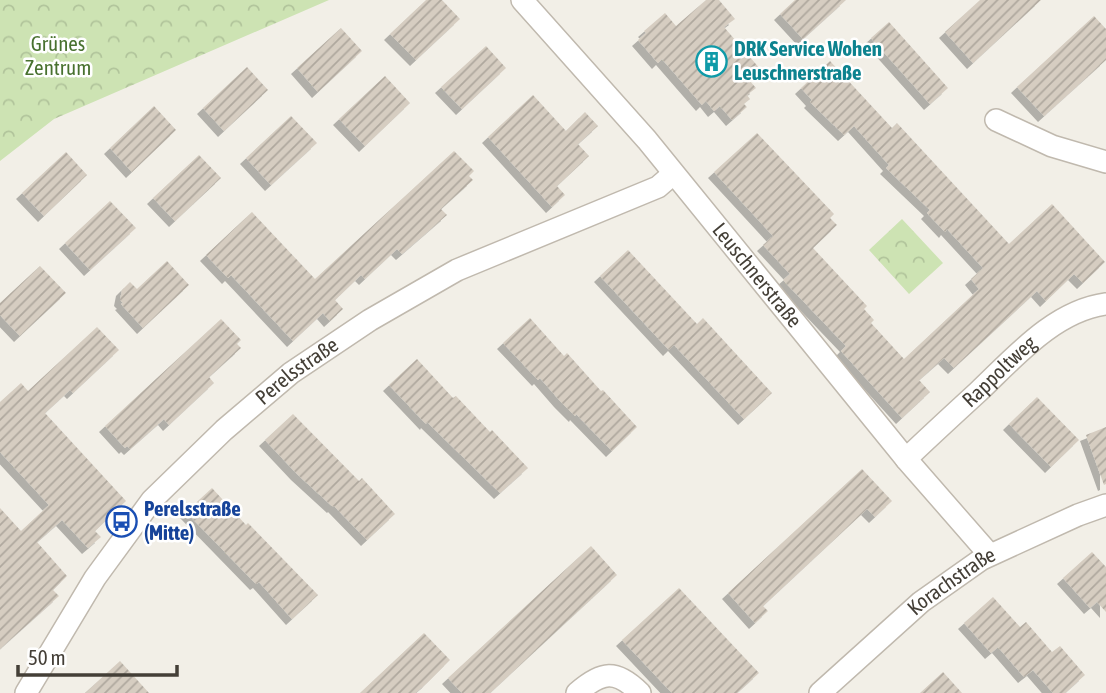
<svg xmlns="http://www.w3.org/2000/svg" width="1106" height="693" font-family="'Asap Condensed',sans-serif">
  <defs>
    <pattern id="forest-crowns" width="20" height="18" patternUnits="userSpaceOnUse" patternTransform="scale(1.75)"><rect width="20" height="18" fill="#cde3b3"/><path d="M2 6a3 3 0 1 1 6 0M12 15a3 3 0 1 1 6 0" fill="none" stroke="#b1c49b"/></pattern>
    <pattern id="building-hatch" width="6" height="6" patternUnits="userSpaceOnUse" patternTransform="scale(1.75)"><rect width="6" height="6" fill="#d6cdc1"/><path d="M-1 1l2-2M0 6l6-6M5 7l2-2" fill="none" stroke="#afa89e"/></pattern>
    <filter id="shadow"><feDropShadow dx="-6" dy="6" stdDeviation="0" flood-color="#0004"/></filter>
  </defs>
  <rect width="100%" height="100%" fill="#f2efe7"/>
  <!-- forest -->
  <path fill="url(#forest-crowns)" d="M0 0H329L54 119 0 161Z
    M902 219 943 263 909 294 869 250Z"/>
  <!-- building -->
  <path fill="url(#building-hatch)" filter="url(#shadow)" d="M426 0H442L460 19 416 60 390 34Z
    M706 0H719L735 19 724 27 761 70 749 80 756 88 747 95 750 99 744 104 747 107 732 120 720 106 714 111 706 101 702 105 662 59 658 63 638 40 646 33 644 31 665 13 676 26Z
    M795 0H846L803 39 780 14Z
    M980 0H1041L973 63 945 32Z
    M1094 16 1106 29V60L1044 116 1017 87Z
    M889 22 948 88 930 104 871 38Z
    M341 28 362 51 318 92 297 68Z
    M486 46 506 68 462 109 441 87Z
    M830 61 892 128 897 123 1009 244 1052 204 1105 262 1083 283 1074 274 1046 301 1037 291 954 368 944 358 919 380 930 392 902 418 841 351 846 346 783 280 790 274 763 245 773 236 714 172 757 133 834 214 830 218 837 225 813 248 867 306 864 309 874 320 871 323 904 359 979 289 971 279 983 268 947 229 945 232 927 213 930 210 886 168 889 165 854 126 844 135 810 102 812 100 801 88Z
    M247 67 268 90 224 131 203 108Z
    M385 76 410 103 365 146 339 119Z
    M533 95 566 131 585 112 598 126 578 144 589 156 557 186 565 195 552 207 488 137Z
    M154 106 176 130 132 172 110 148Z
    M291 116 317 143 271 185 246 158Z
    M454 151 474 171 469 176 473 180 441 209 447 215 402 254 397 249 365 279 361 275 335 300 343 309 330 321 323 313 293 341 231 275 228 278 206 255 252 212 315 279Z
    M66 152 87 175 44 216 22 193Z
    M199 155 221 178 175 221 153 198Z
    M110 201 136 228 90 270 65 243Z
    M628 250 697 324 703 318 772 393 744 419 674 345 669 350 600 276Z
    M167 261 189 285 143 328 121 304 123 303 120 300 122 290 130 282 137 289Z
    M40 266 66 293 20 336 0 315V303Z
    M530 318 564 356 567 353 601 391 603 390 637 427 612 451 576 414 575 416 560 401 540 378 538 380 503 343Z
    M221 319 241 340 237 344 241 348 209 377 214 383 169 425 164 419 130 449 127 446 125 448 105 426Z
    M97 327 119 350 73 393 70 390 45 413 126 501 95 531 101 537 88 548 62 520 37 542 67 576 53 590 59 596 0 649V508L21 531 49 505 0 452V402L21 383 28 391Z
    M417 359 453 398 456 396 490 432 492 430 528 468 500 493 427 422 426 424 389 385Z
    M1037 397 1079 440 1051 467 1009 424Z
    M293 414 359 481 362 478 395 514 367 540 334 506 333 507 297 474 265 440Z
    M1106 427V484L1104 485 1086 435Z
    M862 469 892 501 875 517 867 509 763 606 768 611 755 623 728 593Z
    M212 488 246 525 248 523 318 595 292 619 259 582 256 584 186 512Z
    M591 546 617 575 490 693H462L448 678Z
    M1092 552 1106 567V612L1097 602 1090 608 1063 578Z
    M679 588 759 673 737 693H672L622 640Z
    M993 597 1020 627 1026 622 1052 652 1060 646 1085 675 1065 693H1053L1033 670 1024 677 998 647 991 653 964 623Z
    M424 633 450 660 427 683 415 693H360Z
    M120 661 149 693H85Z
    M943 672 962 693H920Z"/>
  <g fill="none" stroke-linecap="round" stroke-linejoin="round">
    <defs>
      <g id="street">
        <path id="s1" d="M522 0 647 140 906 459 989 554"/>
        <path d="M996 120 1052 146 1106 162"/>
        <path id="s2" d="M906 459C930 436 954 414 978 392 1014 358 1054 311 1106 304"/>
        <path id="s3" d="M26 693 95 578 152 500 224 430 291 373 370 320 457 270 658 187 673 174"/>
        <path d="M577 693C602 671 616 669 640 693"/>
        <path id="s4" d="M820 693 921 602 982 559 1078 515 1106 505"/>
      </g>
    </defs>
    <!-- street casing -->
    <use href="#street" stroke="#c0b9ae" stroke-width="24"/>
    <!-- street -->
    <use href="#street" stroke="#fff" stroke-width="21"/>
  </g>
  <!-- icons -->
  <defs>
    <symbol id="building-ring" viewBox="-11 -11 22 22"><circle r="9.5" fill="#fff" stroke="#0f9aa8" stroke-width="1.5"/><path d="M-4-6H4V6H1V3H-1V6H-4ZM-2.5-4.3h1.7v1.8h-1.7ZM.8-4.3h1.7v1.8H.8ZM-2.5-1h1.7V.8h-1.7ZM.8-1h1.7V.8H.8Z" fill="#0f9aa8"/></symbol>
    <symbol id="bus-ring" viewBox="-11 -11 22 22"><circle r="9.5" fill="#fff" stroke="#1a4fb4" stroke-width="1.5"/><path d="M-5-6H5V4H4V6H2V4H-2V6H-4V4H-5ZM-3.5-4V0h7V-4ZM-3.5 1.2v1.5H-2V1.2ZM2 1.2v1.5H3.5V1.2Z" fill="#1a4fb4"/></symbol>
  </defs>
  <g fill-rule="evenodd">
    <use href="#building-ring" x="694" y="44" width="35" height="35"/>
    <use href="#bus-ring" x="104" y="504" width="35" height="35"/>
  </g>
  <g text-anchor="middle" stroke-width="5" stroke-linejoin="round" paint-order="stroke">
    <!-- park labels -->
    <g font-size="21" fill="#48712f" stroke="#fff">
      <text x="58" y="51">Grünes<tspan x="58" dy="24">Zentrum</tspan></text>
    </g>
    <!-- culture labels -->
    <g font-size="21" font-weight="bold" fill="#0d838f" stroke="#fff" text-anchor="start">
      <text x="734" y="56">DRK Service Wohen<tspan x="734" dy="24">Leuschnerstraße</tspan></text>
    </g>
    <!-- street labels -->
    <g font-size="21" fill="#443f37" stroke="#fff">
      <text dy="7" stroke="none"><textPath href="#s1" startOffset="362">Leuschnerstraße</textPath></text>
      <text dy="7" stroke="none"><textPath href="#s3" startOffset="425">Perelsstraße</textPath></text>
      <text dy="7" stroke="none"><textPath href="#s2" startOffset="128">Rappoltweg</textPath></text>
      <text dy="7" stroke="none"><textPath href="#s4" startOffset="173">Korachstraße</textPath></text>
    </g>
    <!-- transit labels -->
    <g font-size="21" font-weight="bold" fill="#164399" stroke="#fff" text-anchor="start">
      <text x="144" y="516">Perelsstraße<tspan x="144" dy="24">(Mitte)</tspan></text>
    </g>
  </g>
  <!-- scale -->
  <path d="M18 665v10h159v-10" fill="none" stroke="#443f37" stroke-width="3.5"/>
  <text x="28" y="665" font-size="21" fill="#443f37" stroke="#ffffff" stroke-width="5" paint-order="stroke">50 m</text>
</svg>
